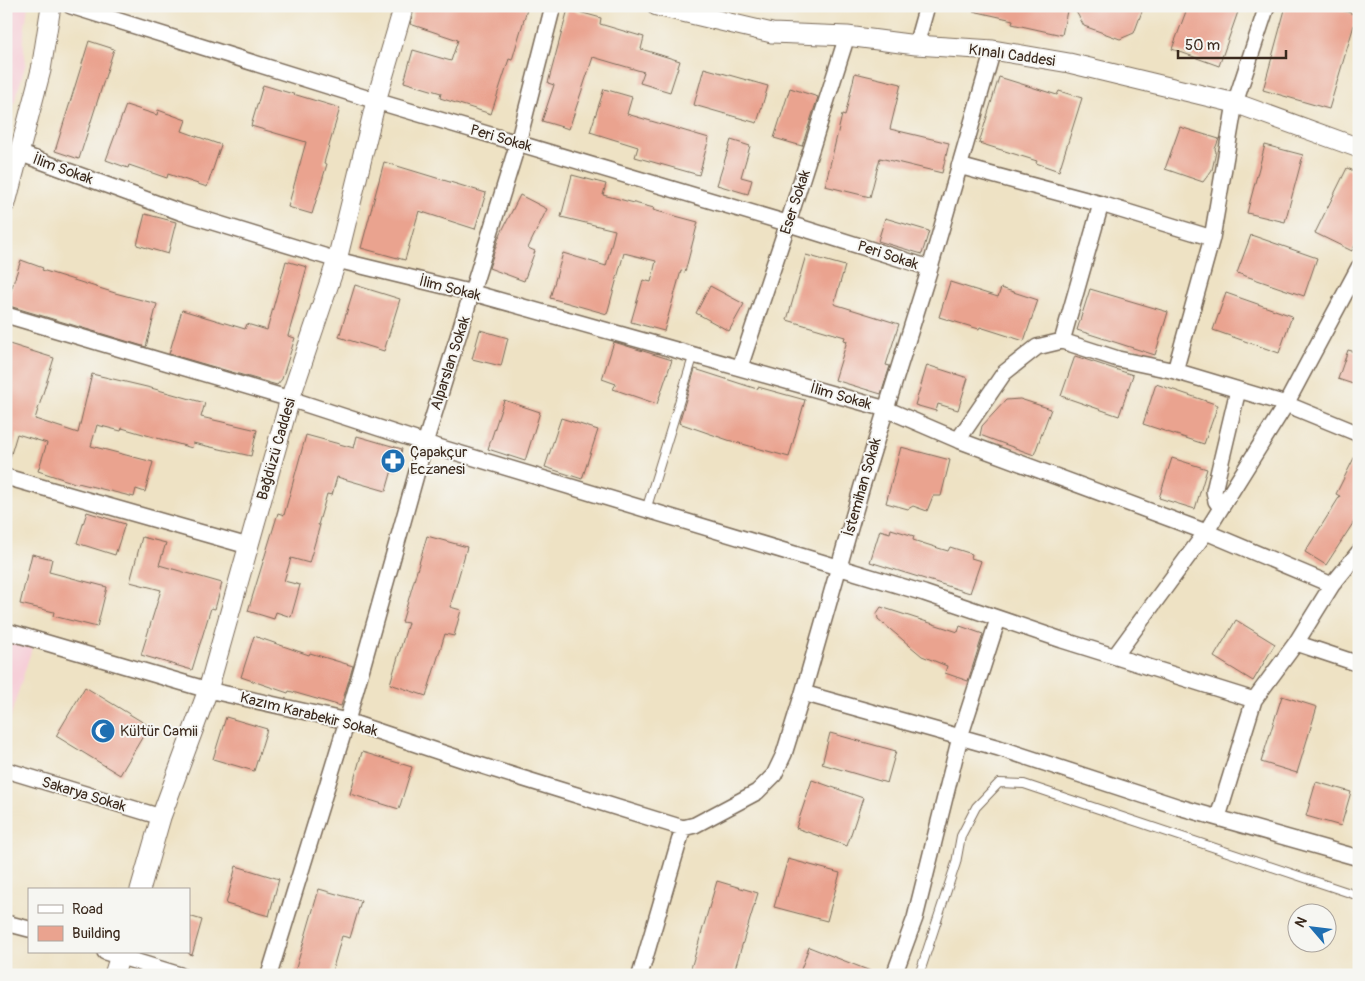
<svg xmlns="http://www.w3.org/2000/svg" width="1365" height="981" font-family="Pangolin,sans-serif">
  <rect width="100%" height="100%" fill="#f6f6f2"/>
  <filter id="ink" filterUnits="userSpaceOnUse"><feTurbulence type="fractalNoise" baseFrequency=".02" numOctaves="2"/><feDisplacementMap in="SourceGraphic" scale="10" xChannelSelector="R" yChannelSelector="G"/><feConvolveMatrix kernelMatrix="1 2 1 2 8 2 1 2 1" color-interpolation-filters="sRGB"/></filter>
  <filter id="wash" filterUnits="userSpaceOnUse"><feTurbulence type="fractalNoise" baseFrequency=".0096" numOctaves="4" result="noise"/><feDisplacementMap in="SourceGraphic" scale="20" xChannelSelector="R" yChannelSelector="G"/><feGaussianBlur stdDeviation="1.12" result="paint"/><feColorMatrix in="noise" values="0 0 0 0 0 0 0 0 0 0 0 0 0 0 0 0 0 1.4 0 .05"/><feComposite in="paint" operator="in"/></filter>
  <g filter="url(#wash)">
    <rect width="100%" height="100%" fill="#eee2c4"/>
    <!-- built -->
    <path fill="#f6cfd8" d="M6 6H28L23 41 26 63 6 131Z
      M6 636 33 645 6 731Z"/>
    <g id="blocks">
      <!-- building -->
      <path fill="#eaa38f" d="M415 6H528L512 60 509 59 491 114 440 98 441 93 404 82 413 50 451 61 458 40 410 24Z
        M974 6H1068L1062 35 1012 24 1013 20 973 11Z
        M1073 6H1144L1134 33 1120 39 1084 26Z
        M1188 6H1240L1219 66 1172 49Z
        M1286 6H1329L1357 15 1329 109 1263 90Z
        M568 9 601 18 600 24 644 37 641 49 680 61 670 92 640 83 644 72 593 57 569 129 542 121 554 85 548 83Z
        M89 41 114 49 79 159 55 151Z
        M704 68 768 86 757 123 694 105Z
        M855 73 901 84 890 129 949 143 942 173 880 158 870 197 825 186 842 115 845 116Z
        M999 77 1057 95 1059 91 1082 98 1059 171 1036 163 1037 161 979 143Z
        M263 85 340 108 324 163 327 164 312 214 288 207 306 142 251 126Z
        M790 88 818 97 802 146 774 138Z
        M604 89 632 97 627 114 709 138 699 175 635 157 638 147 590 132Z
        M126 105 157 115 158 110 186 120 182 131 221 145 207 187 168 174 167 178 129 165 128 168 106 160Z
        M1180 127 1219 139 1215 149 1216 152 1212 170 1203 182 1165 169Z
        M731 140 750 146 741 177 752 180 748 194 717 185Z
        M1265 145 1303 155 1285 222 1247 213Z
        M384 162 486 193 475 229 419 211 405 260 361 248Z
        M1347 168 1359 173V237L1352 251 1315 233Z
        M572 175 606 184 603 195 654 208 653 210 698 222 685 272 681 271 664 331 631 322 643 280 651 282 656 261 624 253 607 314 550 298 563 253 606 266 615 230 561 217Z
        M520 195 547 209 528 248 535 251 524 281 489 268 499 237Z
        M145 214 176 222 168 254 137 245Z
        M885 218 929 231 922 254 878 241Z
        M1251 235 1317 258 1304 296 1237 273Z
        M806 255 845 266 834 304 899 324 886 365 890 366 881 394 835 380 847 341 844 340 845 337 787 320Z
        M21 260 43 268 42 270 115 293 157 304 146 347 6 305Z
        M286 261 307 267 288 336 295 338 282 379 277 385 169 354 182 310 245 329 247 324 267 330Z
        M950 282 998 297 1001 288 1038 300 1024 341 980 327 979 329 939 317Z
        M355 285 400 299 384 351 339 337Z
        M710 286 744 304 729 331 696 313Z
        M1090 289 1168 312 1155 355 1077 330Z
        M1226 293 1292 316 1279 353 1213 330Z
        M480 330 508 338 501 366 472 359Z
        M614 342 672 360 657 404 613 389 616 384 602 379Z
        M6 343 54 358 35 419 78 433 92 374 151 388 205 403 201 417 257 430 251 456 193 443 192 448 122 428 121 431 97 425 91 446 153 462 145 492 136 489 134 497 78 483V484L38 471 47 443 17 434 9 461 6 460Z
        M1348 350 1359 353V386L1338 379Z
        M1075 356 1133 375 1119 416 1061 396Z
        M927 365 968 378 958 410 938 404 936 411 915 405Z
        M695 369 757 389 758 387 805 400 789 457 728 440 679 423Z
        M1156 384 1218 405 1204 444 1143 424Z
        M1020 399 1051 409 1034 455 980 435 982 426 1006 400Z
        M504 400 540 412 525 461 488 449Z
        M561 418 598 430 582 479 545 467Z
        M306 435 354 448 357 436 402 449 396 472 392 470 386 491 337 477 332 495 327 494 318 525H320L309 563 291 558 284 581 300 585 291 617 276 612 274 619 248 611 278 513 284 515Z
        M901 447 950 460 941 496H933L927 511 913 506 908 509 886 503Z
        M1359 448V514L1326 565 1305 552 1340 496 1336 494Z
        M1172 458 1207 469 1195 509 1159 498Z
        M87 512 125 524 115 555 77 543Z
        M891 529 914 536 913 540 938 548 948 551 950 547 972 554 971 558 981 561 970 593 870 562 880 530 890 533Z
        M427 536 467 547 450 607 461 610 454 636 445 634 426 696 390 684 408 623 402 622Z
        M142 537 166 543 159 565 222 583 215 609 211 608 192 670 141 655 161 590 130 582Z
        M32 554 52 559 49 572 107 587 97 627 53 616 54 612 20 604Z
        M881 607 958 632 960 626 983 634 968 681 945 673 947 666 922 656 878 619 877 613Z
        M1236 620 1275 644 1253 681 1214 657Z
        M254 636 309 655 310 653 353 666 341 706 289 691 288 693 241 677Z
        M85 687 149 726 120 775 56 736Z
        M1282 696 1317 707 1297 773 1261 762Z
        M226 717 267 729 254 771 213 759Z
        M830 733 896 751 887 783 822 764Z
        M362 752 412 767 399 809 350 794Z
        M812 780 863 798 847 846 796 828Z
        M1316 782 1351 792 1341 826 1306 816Z
        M788 859 840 873 827 921 774 907Z
        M236 866 279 879 269 916 226 904Z
        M717 881 758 893 733 975H689Z
        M319 889 361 901 350 938 342 936 331 975H294Z
        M189 916 202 920 192 955 189 954Z
        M809 947 878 974V975H799Z"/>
    </g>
  </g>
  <g filter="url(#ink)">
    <use href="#blocks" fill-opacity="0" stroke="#7a6a58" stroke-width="1"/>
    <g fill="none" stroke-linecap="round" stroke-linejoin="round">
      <defs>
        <path id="service" d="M646 510 694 354
          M919 975 956 863 961 836 976 807 999 783 1024 784 1359 896"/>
        <path id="minor" d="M71 6 376 101 783 222 930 268
          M916 45 927 6
          M19 153 180 212 337 260 473 293 886 409 958 440 1206 532 1332 585
          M959 166 1101 204 1212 238
          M6 315 290 399 425 443 924 593 1062 640 1254 700
          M1062 341 1118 359 1175 371 1286 404 1359 434
          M740 367 788 223 847 36
          M1175 371 1212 238 1235 103 1267 6
          M958 440 1004 373 1037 347 1062 341 1101 204
          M6 477 248 546
          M1221 508 1216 501 1214 491 1238 390
          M6 631 208 690 347 721 473 763 683 828 695 825 757 792 774 775 784 754 803 693 862 486 930 268 993 50
          M1296 643 1359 664
          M1115 656 1206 532 1286 404 1359 267
          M803 693 999 748 1179 807 1359 858
          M6 770 161 817
          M1218 817 1254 700 1296 643 1332 585 1359 552
          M6 923 29 929
          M105 952 180 975
          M269 975 347 721 425 443 518 143 553 6
          M640 975 683 828
          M894 975 915 918 960 737 998 619"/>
        <path id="tertiary" d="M657 6 772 33 847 36 916 45 993 50 1069 63 1235 103 1359 148
          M6 203 41 70 51 6
          M140 890 161 817 208 690 290 399 337 260 376 101 404 6
          M114 975 121 952"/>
      </defs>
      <!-- service casing -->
      <use href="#service" stroke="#7a6a58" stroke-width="10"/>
      <!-- minor casing -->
      <use href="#minor" stroke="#7a6a58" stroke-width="18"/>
      <!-- tertiary casing -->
      <use href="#tertiary" stroke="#7a6a58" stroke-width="21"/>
      <!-- service -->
      <use href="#service" stroke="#fff" stroke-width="8"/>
      <!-- minor -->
      <use href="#minor" stroke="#fff" stroke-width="15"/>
      <!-- tertiary -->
      <use href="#tertiary" stroke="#fff" stroke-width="19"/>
    </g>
  </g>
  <!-- icons -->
  <defs>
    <symbol id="pharmacy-disc" viewBox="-11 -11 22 22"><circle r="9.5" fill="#1f6fb2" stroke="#f6f6f2"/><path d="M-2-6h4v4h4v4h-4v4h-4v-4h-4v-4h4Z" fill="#fff"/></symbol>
    <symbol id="mosque-disc" viewBox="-11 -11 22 22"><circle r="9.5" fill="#1f6fb2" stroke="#f6f6f2"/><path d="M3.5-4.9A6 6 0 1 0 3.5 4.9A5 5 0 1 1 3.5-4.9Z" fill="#fff"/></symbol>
  </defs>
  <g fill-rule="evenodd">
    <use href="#pharmacy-disc" x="379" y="447" width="28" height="28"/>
    <use href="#mosque-disc" x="89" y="717" width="28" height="28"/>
  </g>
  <g text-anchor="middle" stroke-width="4" stroke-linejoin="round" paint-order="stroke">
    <!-- street labels -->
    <g font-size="15" fill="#3b2a1e" stroke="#f6f6f2">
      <text transform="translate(1012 55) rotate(8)" y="5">Kınalı Caddesi</text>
      <text transform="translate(501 138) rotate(16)" y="5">Peri Sokak</text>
      <text transform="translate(63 169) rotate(20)" y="5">İlim Sokak</text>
      <text transform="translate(795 202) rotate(-72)" y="5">Eser Sokak</text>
      <text transform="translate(888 255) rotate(18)" y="5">Peri Sokak</text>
      <text transform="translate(450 288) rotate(14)" y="5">İlim Sokak</text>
      <text transform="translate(450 363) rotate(-72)" y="5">Alparslan Sokak</text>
      <text transform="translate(841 396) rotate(16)" y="5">İlim Sokak</text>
      <text transform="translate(276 449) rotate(-74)" y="5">Bağdüzü Caddesi</text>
      <text transform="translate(862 487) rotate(-74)" y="5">İstemihan Sokak</text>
      <text transform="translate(309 714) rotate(14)" y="5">Kazım Karabekir Sokak</text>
      <text transform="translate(84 794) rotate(17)" y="5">Sakarya Sokak</text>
    </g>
    <!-- poi labels -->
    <g font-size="15" fill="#3b2a1e" stroke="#f6f6f2" text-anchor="start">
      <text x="410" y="457">Çapakçur<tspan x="410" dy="17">Eczanesi</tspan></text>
      <text x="120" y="736">Kültür Camii</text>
    </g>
  </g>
  <!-- margin -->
  <rect width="1365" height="981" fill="none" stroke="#f6f6f2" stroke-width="25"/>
  <!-- legend -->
  <rect x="28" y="888" width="162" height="65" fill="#f6f6f2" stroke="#aba49d"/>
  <rect x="38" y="905" width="25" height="8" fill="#ffffff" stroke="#aba49d"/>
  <text x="72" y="914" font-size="15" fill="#3b2a1e">Road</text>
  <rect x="38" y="926" width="25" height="15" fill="#eaa38f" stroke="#aba49d"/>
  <text x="72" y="938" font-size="15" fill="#3b2a1e">Building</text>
  <!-- north arrow -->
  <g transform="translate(1312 928) rotate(298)"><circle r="24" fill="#f6f6f2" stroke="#aba49d"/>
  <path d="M0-4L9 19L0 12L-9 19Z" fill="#1f6fb2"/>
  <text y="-8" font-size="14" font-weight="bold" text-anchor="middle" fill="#3b2a1e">N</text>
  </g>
  <!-- scale -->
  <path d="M1178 50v8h108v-8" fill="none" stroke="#3b2a1e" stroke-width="2.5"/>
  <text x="1185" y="50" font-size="15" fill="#3b2a1e" stroke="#f6f6f2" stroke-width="4" paint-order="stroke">50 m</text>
</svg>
